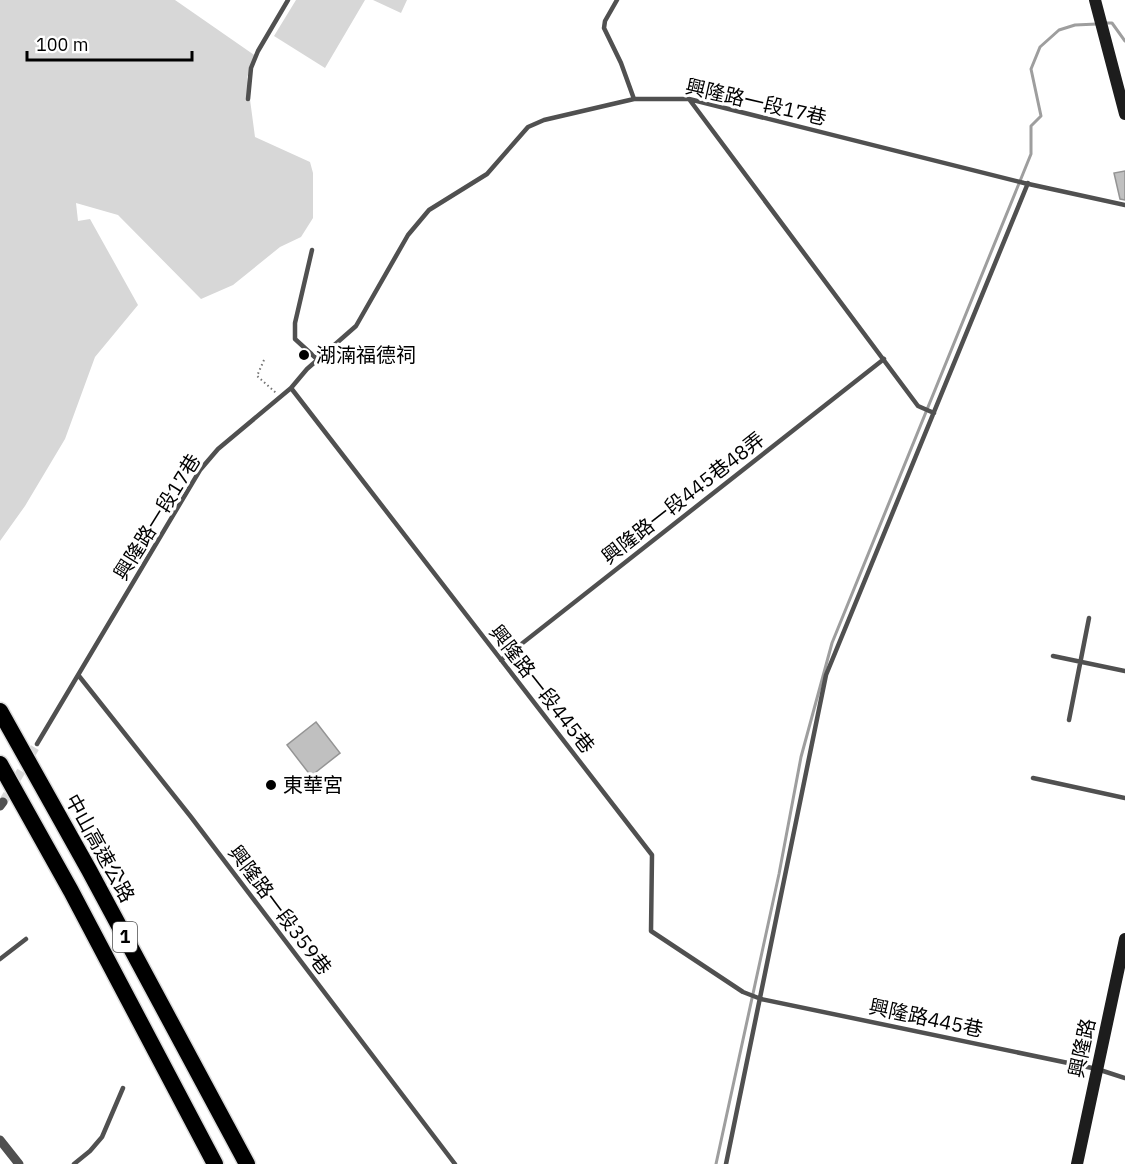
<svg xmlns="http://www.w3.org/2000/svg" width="1125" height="1164" font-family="'IBM Plex Sans','Noto Sans TC',sans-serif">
  <rect width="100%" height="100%" fill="#fff"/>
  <!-- green -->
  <path fill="#d7d7d7" d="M0 0H175L257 57 247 77 255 137 310 162 313 173V218L301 237 280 247 233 285 201 299 118 215 76 203 78 221 90 219 138 305 95 357 65 439 25 506 0 541Z
    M296 0H365L325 68 274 36Z
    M373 0H407L401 13Z"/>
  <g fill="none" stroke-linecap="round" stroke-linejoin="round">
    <!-- stream -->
    <path stroke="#9e9e9e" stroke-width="3" d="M1104 23H1112L1125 41
      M716 1164 779 874 801 757 832 643 1031 154V126L1041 116 1031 69 1040 47 1059 30 1075 25 1097 24"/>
  </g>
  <!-- building -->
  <path fill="#c0c0c0" stroke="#949494" stroke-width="1.5" d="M1125 171V200L1120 199 1114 173Z
    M316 722 340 753 311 776 287 745Z"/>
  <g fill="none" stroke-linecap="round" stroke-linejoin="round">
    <!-- street-tunnel -->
    <path stroke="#d9d9d9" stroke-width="9" stroke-dasharray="9 4.5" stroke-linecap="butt" d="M3 802 37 744"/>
    <defs>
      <path id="highway" d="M0 711 89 870 247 1164
        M0 764 71 891 215 1164"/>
    </defs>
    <!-- highway casing -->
    <use href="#highway" stroke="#dbdbdb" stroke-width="19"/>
    <!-- path -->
    <path stroke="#727272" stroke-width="2" stroke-dasharray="1.5 3" stroke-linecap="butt" d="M264 360 257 376 276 393"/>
    <!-- lane -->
    <path stroke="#505050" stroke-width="4.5" d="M617 0 605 21 604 28 621 63 634 99
      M248 99 251 68 258 51 288 0
      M689 99 918 406 934 413
      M312 250 295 323V339L318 360
      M291 388 652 855 651 931 743 992 761 999 1097 1069 1125 1078
      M1053 656 1125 671
      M501 660 884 359
      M79 676 191 817 455 1164
      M1069 720 1089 618
      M37 744 200 470 218 449 291 388 307 369 356 326 408 235 429 210 487 174 528 127 544 120 634 99H689L1024 183 1125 205
      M1033 778 1125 798
      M0 959 26 939
      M74 1164 90 1151 102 1137 123 1088
      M726 1164 826 675 1028 183"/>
    <!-- street -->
    <path stroke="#505050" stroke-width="9" d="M0 806 3 802
      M0 1140 19 1164"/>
    <!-- secondary -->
    <path stroke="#1d1d1d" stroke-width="12" d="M1095 0 1125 114
      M1077 1164 1125 939"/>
    <!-- highway -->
    <use href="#highway" stroke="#000" stroke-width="16"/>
  </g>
  <!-- markers -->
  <g fill="#000" stroke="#fff" stroke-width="2">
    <circle cx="304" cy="355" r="6"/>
    <circle cx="271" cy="785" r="6"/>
  </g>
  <g text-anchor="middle" stroke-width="6" stroke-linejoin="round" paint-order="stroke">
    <!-- shield labels -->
    <rect fill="#fff" stroke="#4c4c4c" stroke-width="1.5" x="113" y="922" width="24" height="30" rx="4.5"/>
    <g font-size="18" font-weight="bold" fill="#000">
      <text x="125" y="943">1</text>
    </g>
    <!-- street labels -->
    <g font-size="20" fill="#000" stroke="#fff">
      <text transform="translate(756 102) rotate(13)" y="7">興隆路一段17巷</text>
      <text transform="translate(683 498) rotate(-38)" y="7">興隆路一段445巷48弄</text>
      <text transform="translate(157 517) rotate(-58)" y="7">興隆路一段17巷</text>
      <text transform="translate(542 689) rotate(52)" y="7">興隆路一段445巷</text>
      <text transform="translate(100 848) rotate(61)" y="7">中山高速公路</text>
      <text transform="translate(280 910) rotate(53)" y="7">興隆路一段359巷</text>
      <text transform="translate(926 1018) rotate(12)" y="7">興隆路445巷</text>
      <text transform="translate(1082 1048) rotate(-78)" y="7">興隆路</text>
    </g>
    <!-- poi labels -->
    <g font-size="20" fill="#000" stroke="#fff" text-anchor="start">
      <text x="316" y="362">湖湳福德祠</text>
      <text x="283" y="792">東華宮</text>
    </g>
  </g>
  <!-- scale -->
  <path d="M27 51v9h165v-9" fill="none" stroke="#000000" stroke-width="3"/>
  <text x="36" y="51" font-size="18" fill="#000000" stroke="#ffffff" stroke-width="4.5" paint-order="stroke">100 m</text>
</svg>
